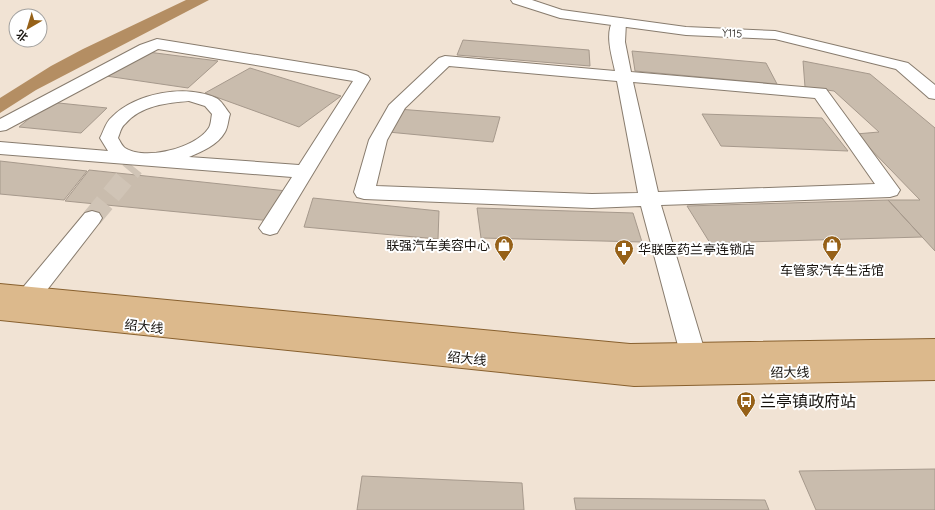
<svg xmlns="http://www.w3.org/2000/svg" width="935" height="510" font-family="Quicksand,'Noto Sans SC',sans-serif">
  <rect width="100%" height="100%" fill="#f1e3d4"/>
  <!-- water -->
  <path fill="#b48e63" d="M186 0H209L36 90 0 113V98L51 66 83 49Z"/>
  <!-- building -->
  <path fill="#c9bcad" stroke="#a6998c" d="M463 40 589 50 590 66 457 55Z
    M140 51 218 61 188 88 106 76Z
    M632 51 766 63 777 84 635 71Z
    M803 61 870 74 935 128V251L888 200H920L856 134 879 132 834 91 805 87Z
    M250 68 341 96 299 127 205 93Z
    M49 102 107 108 81 133 19 127Z
    M398 109 500 117 493 142 388 132Z
    M702 114 822 118 848 151 721 146Z
    M0 161 87 171 64 200 0 194Z
    M89 170 287 191 272 221 65 201Z
    M313 198 439 211 438 239 304 227Z
    M888 200 922 237 710 243 687 206Z
    M477 208 633 213 642 242 481 238Z
    M935 469V510H816L799 471Z
    M362 476 522 483 524 510H357Z
    M574 498 765 500 769 510H576Z"/>
  <g fill="none" stroke-linecap="round" stroke-linejoin="round">
    <!-- minor-tunnel -->
    <path stroke="#d0c4b6" stroke-width="20" stroke-dasharray="20 10" stroke-linecap="butt" d="M92 218 134 167"/>
    <defs>
      <path id="minor" d="M619 18 624 19 626 22 625 42 631 72 826 89 900 190 897 195 890 197 661 205 711 372 707 380 698 383 689 380 685 372 641 206 592 208 364 199 357 197 354 192 369 140 389 105 439 58 445 56 615 71C612 56 604 33 614 19ZM449 66 617 81 638 193 592 194 376 186 387 140 405 108ZM633 82 815 98 875 184 658 192Z
        M157 39 356 71 368 76 370 79 277 233 270 235 263 233 259 228 292 177 0 154V142L108 151 100 138C104 131 105 123 112 117 136 93 185 84 216 98 221 100 226 109 230 114 228 120 228 127 225 132 218 145 201 152 189 157L299 165 353 81 158 49 6 130 0 131V119L140 45ZM189 101 205 106 212 114C211 119 211 126 208 129 195 148 145 161 125 148 122 146 120 141 118 138 120 133 121 127 125 124 141 105 167 103 189 101Z
        M92 211 99 213 102 218 99 223 26 317 18 319 10 317 6 310 10 303 85 213Z"/>
      <path id="tertiary" d="M511 0H532L562 10 686 27 775 31 908 63 935 85V99L929 98 896 69 775 39 686 35 560 18 513 3Z"/>
      <path id="primary" d="M0 284 630 344 935 339V380L634 386 0 320Z"/>
    </defs>
    <!-- minor casing -->
    <use href="#minor" stroke="#887c6e" stroke-width="2"/>
    <!-- tertiary casing -->
    <use href="#tertiary" stroke="#887c6e" stroke-width="2"/>
    <!-- primary casing -->
    <use href="#primary" stroke="#88602e" stroke-width="2"/>
    <!-- minor -->
    <use href="#minor" fill="#fff" fill-rule="evenodd"/>
    <!-- tertiary -->
    <use href="#tertiary" fill="#fff" fill-rule="evenodd"/>
    <!-- primary -->
    <use href="#primary" fill="#dcb98c" fill-rule="evenodd"/>
  </g>
  <!-- icons -->
  <defs>
    <symbol id="shop-pin" viewBox="-11 -11 22 30"><path d="M0 17L-7.5 6A9.5 9.5 0 1 1 7.5 6Z" fill="#966118" stroke="#fff"/><path d="M-5-2.5h2.3a2.7 3.5 0 0 1 5.4 0H5L5.5 6h-11ZM-1.5-2.5h3a1.5 2.3 0 0 0-3 0Z" fill="#fff"/></symbol>
    <symbol id="pharmacy-pin" viewBox="-11 -11 22 30"><path d="M0 17L-7.5 6A9.5 9.5 0 1 1 7.5 6Z" fill="#966118" stroke="#fff"/><path d="M-2-6h4v4h4v4h-4v4h-4v-4h-4v-4h4Z" fill="#fff"/></symbol>
    <symbol id="bus-pin" viewBox="-11 -11 22 30"><path d="M0 17L-7.5 6A9.5 9.5 0 1 1 7.5 6Z" fill="#966118" stroke="#fff"/><path d="M-5-6H5V4H4V6H2V4H-2V6H-4V4H-5ZM-3.5-4V0h7V-4ZM-3.5 1.2v1.5H-2V1.2ZM2 1.2v1.5H3.5V1.2Z" fill="#fff"/></symbol>
  </defs>
  <g fill-rule="evenodd">
    <use href="#shop-pin" x="493" y="234" width="22" height="30"/>
    <use href="#shop-pin" x="821" y="234" width="22" height="30"/>
    <use href="#pharmacy-pin" x="613" y="238" width="22" height="30"/>
    <use href="#bus-pin" x="735" y="390" width="22" height="30"/>
  </g>
  <g text-anchor="middle" stroke-width="4" stroke-linejoin="round" paint-order="stroke">
    <!-- far-street labels -->
    <g font-size="11" fill="#17130e" stroke="#fff">
      <text transform="translate(732 33) rotate(3)" y="4">Y115</text>
    </g>
    <!-- poi labels -->
    <g font-size="13" fill="#17130e" stroke="#fff" text-anchor="end">
      <text x="490" y="250">联强汽车美容中心</text>
      <text x="638" y="254" text-anchor="start">华联医药兰亭连锁店</text>
      <text x="832" y="275" text-anchor="middle">车管家汽车生活馆</text>
    </g>
    <!-- street labels -->
    <g font-size="13" fill="#17130e" stroke="#fff">
      <text transform="translate(144 326) rotate(6)" y="5">绍大线</text>
      <text transform="translate(467 358) rotate(6)" y="5">绍大线</text>
      <text transform="translate(790 372) rotate(-1)" y="5">绍大线</text>
    </g>
    <!-- near-poi labels -->
    <g font-size="16" fill="#17130e" stroke="#fff" text-anchor="start">
      <text x="760" y="407">兰亭镇政府站</text>
    </g>
  </g>
  <!-- north arrow -->
  <g transform="translate(28 28) rotate(218)"><circle r="19" fill="#ffffff" stroke="#a2a19f"/>
  <path d="M0-3L7 15L0 10L-7 15Z" fill="#966118"/>
  <text y="-6" font-size="11" font-weight="bold" text-anchor="middle" fill="#17130e">北</text>
  </g>
</svg>
